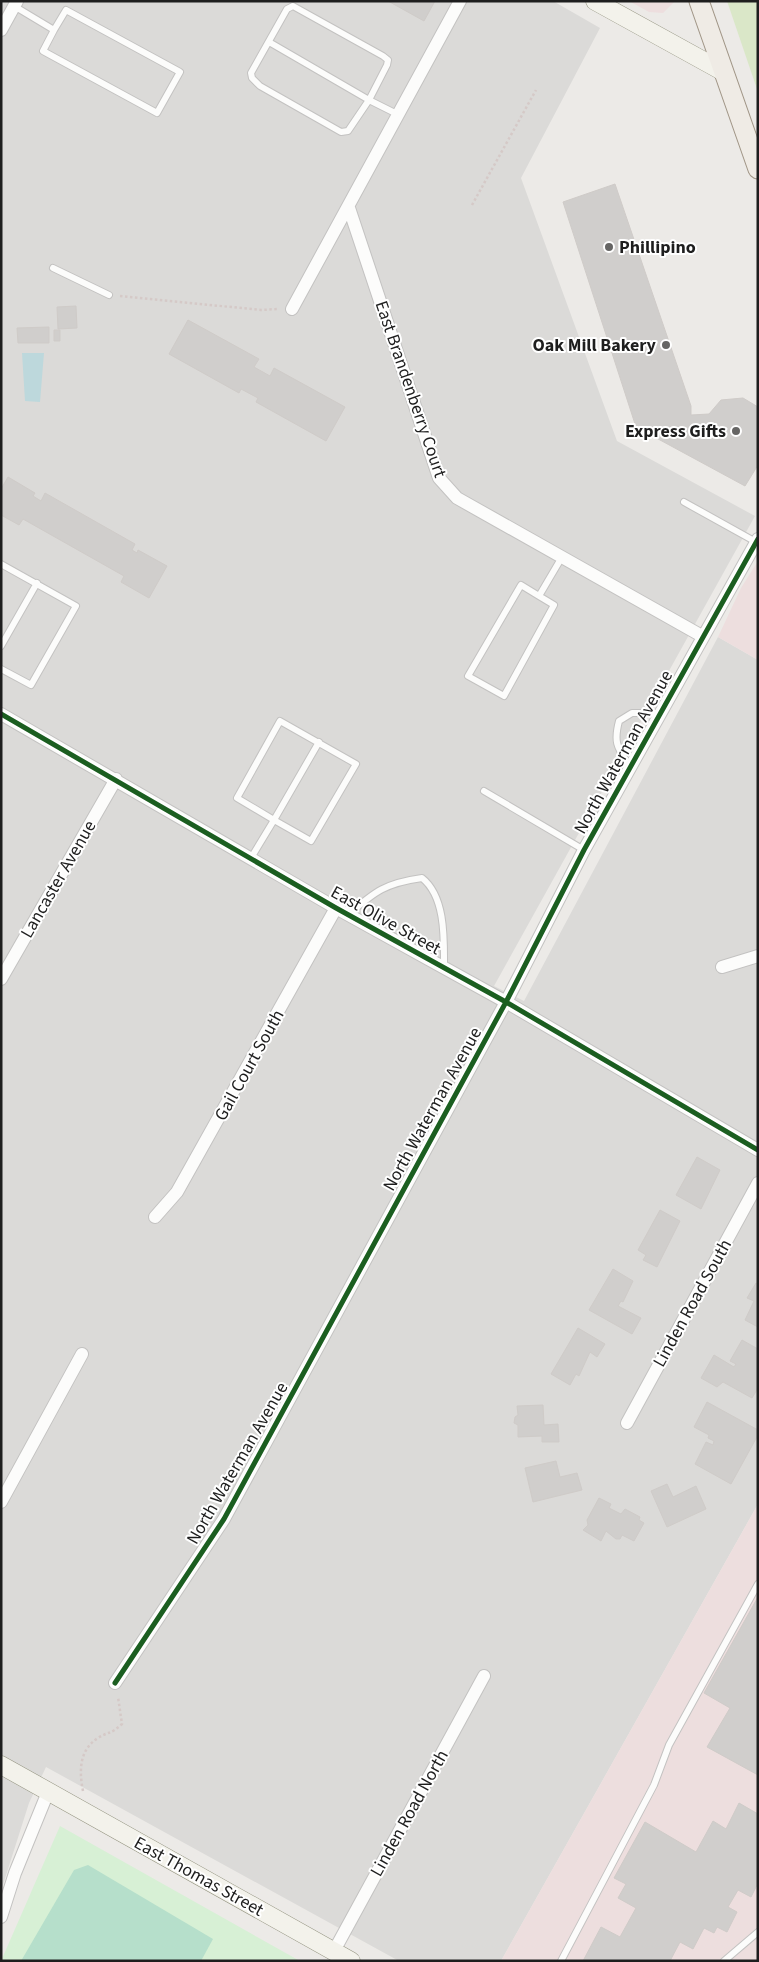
<svg xmlns="http://www.w3.org/2000/svg" width="759" height="1962" font-family="'Source Sans 3',sans-serif">
  <rect width="100%" height="100%" fill="#eceae7"/>
  <!-- residential -->
  <path fill="#dbdad8" d="M1 1H553L600 28 521 178 617 441 755 516 494 986 524 1001 718 637 758 660V1504L501 1961H399L46 1767 29 1803 1 1891Z"/>
  <!-- commercial -->
  <path fill="#eddede" d="M629 1H675L663 13 649 12Z
    M758 561V660L718 637 741 588Z
    M758 1504V1961H501Z"/>
  <!-- grass -->
  <path fill="#dae7c8" d="M727 1H758V92Z"/>
  <!-- park -->
  <path fill="#d7f0d5" d="M60 1826 300 1961H1Z"/>
  <!-- pitch -->
  <path fill="#b6dfcb" d="M88 1865 213 1939 201 1961H21L74 1870Z"/>
  <!-- water -->
  <path fill="#bdd8dc" d="M22 353H44L40 402 25 401Z"/>
  <!-- building -->
  <path fill="#d0cecc" stroke="#cfcbc8" d="M388 1H435L424 21Z
    M615 184 691 406V415L709 414 721 400 743 398 758 407V465L745 486 636 427 563 202Z
    M76 306 77 328 58 329 57 307Z
    M188 320 259 359 254 367 270 376 274 368 345 407 326 441 256 402 258 398 241 389 239 393 169 354Z
    M49 327V343H18L17 328Z
    M54 330H60V341H54Z
    M8 477 35 493 33 496 41 501 45 493 135 544 132 550 137 553 138 550 167 566 149 598 121 582 124 576 23 519 19 525 1 515V489Z
    M697 1157 720 1170 701 1209 676 1195Z
    M660 1210 680 1221 657 1267 643 1260 646 1255 638 1250Z
    M613 1269 633 1281 623 1302 621 1301 618 1306 641 1318 632 1334 589 1310Z
    M756 1283 758 1284V1327L745 1320 754 1301 747 1298Z
    M578 1328 605 1344 597 1357 590 1352 579 1376 576 1374 570 1385 551 1374Z
    M742 1340 758 1349V1388L752 1398 723 1382 717 1387 701 1378 714 1355 734 1367 736 1364 730 1361Z
    M707 1402 758 1430V1435L731 1484 695 1464 706 1442 713 1445 714 1441 708 1438 709 1435 694 1427Z
    M543 1405 544 1425 558 1424 559 1442H542V1436L518 1437V1425L514 1423 515 1417 518 1415 517 1406Z
    M556 1461 560 1477 577 1473 582 1490 533 1502 525 1468Z
    M667 1484 673 1497 696 1486 706 1509 667 1527 651 1491Z
    M599 1498 611 1504 609 1508 621 1514 625 1509 640 1517 639 1520 644 1523 634 1541 622 1535 620 1539H616L606 1531 601 1541 583 1530 588 1525 587 1520Z
    M758 1597V1775L707 1747 730 1708 704 1693Z
    M739 1803 758 1814V1883L751 1897 738 1890 728 1907 737 1912 727 1932 717 1927 714 1933 704 1928 693 1949 680 1942 670 1961H583L601 1927 620 1937 636 1908 618 1898 626 1884 614 1878 645 1822 696 1852 713 1821 726 1829Z"/>
  <g fill="none" stroke-linecap="round" stroke-linejoin="round">
    <defs>
      <path id="lane" d="M14 6 54 30 43 51 157 113 180 72 66 10 54 30
        M269 42 369 100 348 131 341 132 260 86 252 78 251 73 287 9 293 6 383 56 388 60 387 65 369 100 399 115
        M53 268 109 295
        M684 502 756 542
        M1 564 76 606 31 685 1 669
        M539 596 521 585 468 676 504 696 554 605 539 596 562 557
        M1 646 37 583
        M630 767C618 748 613 744 619 721L632 713H660
        M484 791 584 850
        M251 858 274 820 311 841 356 764 280 721 237 798 274 820 319 742
        M348 915C375 891 386 883 422 878 446 897 444 940 444 968
        M561 1961 654 1785 669 1745 758 1584
        M724 1961 758 1932"/>
      <path id="street" d="M1 30 17 1
        M349 208 439 478 457 498 702 636
        M292 309 460 1
        M1 714 336 908 506 1002 758 1150
        M722 967 758 956
        M1 979 116 779
        M155 1217 177 1192 336 908
        M627 1423 758 1183
        M1 1502 82 1354
        M115 1683 224 1519 506 1002 584 850 758 539
        M1 1917 15 1873 48 1792
        M334 1951 484 1676"/>
      <path id="secondary" d="M595 1 722 71
        M1 1765 351 1961"/>
      <path id="primary" d="M699 1 758 169"/>
    </defs>
    <!-- lane casing -->
    <use href="#lane" stroke="#c3c2c1" stroke-width="8"/>
    <!-- street casing -->
    <use href="#street" stroke="#c3c2c1" stroke-width="14"/>
    <!-- secondary casing -->
    <use href="#secondary" stroke="#949481" stroke-width="19"/>
    <!-- primary casing -->
    <use href="#primary" stroke="#a09586" stroke-width="21"/>
    <!-- path -->
    <path stroke="#d5c9c7" stroke-width="2.5" stroke-dasharray="2.5 2.5" stroke-linecap="butt" d="M472 205 536 90
      M120 296 261 310 278 309
      M83 1791C79 1771 79 1750 98 1738 109 1731 110 1735 122 1724L118 1697"/>
    <!-- lane -->
    <use href="#lane" stroke="#fcfcfb" stroke-width="6"/>
    <!-- street -->
    <use href="#street" stroke="#fcfcfb" stroke-width="12"/>
    <!-- secondary -->
    <use href="#secondary" stroke="#f3f2eb" stroke-width="18"/>
    <!-- primary -->
    <use href="#primary" stroke="#efebe5" stroke-width="19"/>
    <defs>
      <path id="cycleway" d="M1 714 336 908 506 1002 758 1150
        M115 1683 224 1519 506 1002 584 850 758 539"/>
    </defs>
    <!-- cycleway casing -->
    <use href="#cycleway" stroke="#fff" stroke-width="8"/>
    <!-- cycleway -->
    <use href="#cycleway" stroke="#1b5e20" stroke-width="5"/>
  </g>
  <!-- markers -->
  <g fill="#666564" stroke="#fff" stroke-width="2">
    <circle cx="609" cy="247" r="5"/>
    <circle cx="666" cy="345" r="5"/>
    <circle cx="736" cy="431" r="5"/>
  </g>
  <g text-anchor="middle" stroke-width="4" stroke-linejoin="round" paint-order="stroke">
    <!-- poi labels -->
    <g font-size="18" font-weight="bold" fill="#1e1e1e" stroke="#fff" text-anchor="end">
      <text x="619" y="253" text-anchor="start">Phillipino</text>
      <text x="656" y="351">Oak Mill Bakery</text>
      <text x="726" y="437">Express Gifts</text>
    </g>
    <!-- street labels -->
    <g font-size="18" fill="#1e1e1e" stroke="#fff">
      <text transform="translate(411 389) rotate(71)" y="6">East Brandenberry Court</text>
      <text transform="translate(623 752) rotate(-61)" y="6">North Waterman Avenue</text>
      <text transform="translate(58 879) rotate(-60)" y="6">Lancaster Avenue</text>
      <text transform="translate(386 920) rotate(29)" y="6">East Olive Street</text>
      <text transform="translate(249 1065) rotate(-61)" y="6">Gail Court South</text>
      <text transform="translate(432 1109) rotate(-61)" y="6">North Waterman Avenue</text>
      <text transform="translate(692 1303) rotate(-61)" y="6">Linden Road South</text>
      <text transform="translate(237 1463) rotate(-60)" y="6">North Waterman Avenue</text>
      <text transform="translate(409 1813) rotate(-61)" y="6">Linden Road North</text>
      <text transform="translate(199 1876) rotate(29)" y="6">East Thomas Street</text>
    </g>
  </g>
  <!-- border -->
  <rect width="759" height="1962" fill="none" stroke="#1e1e1e" stroke-width="5"/>
</svg>
